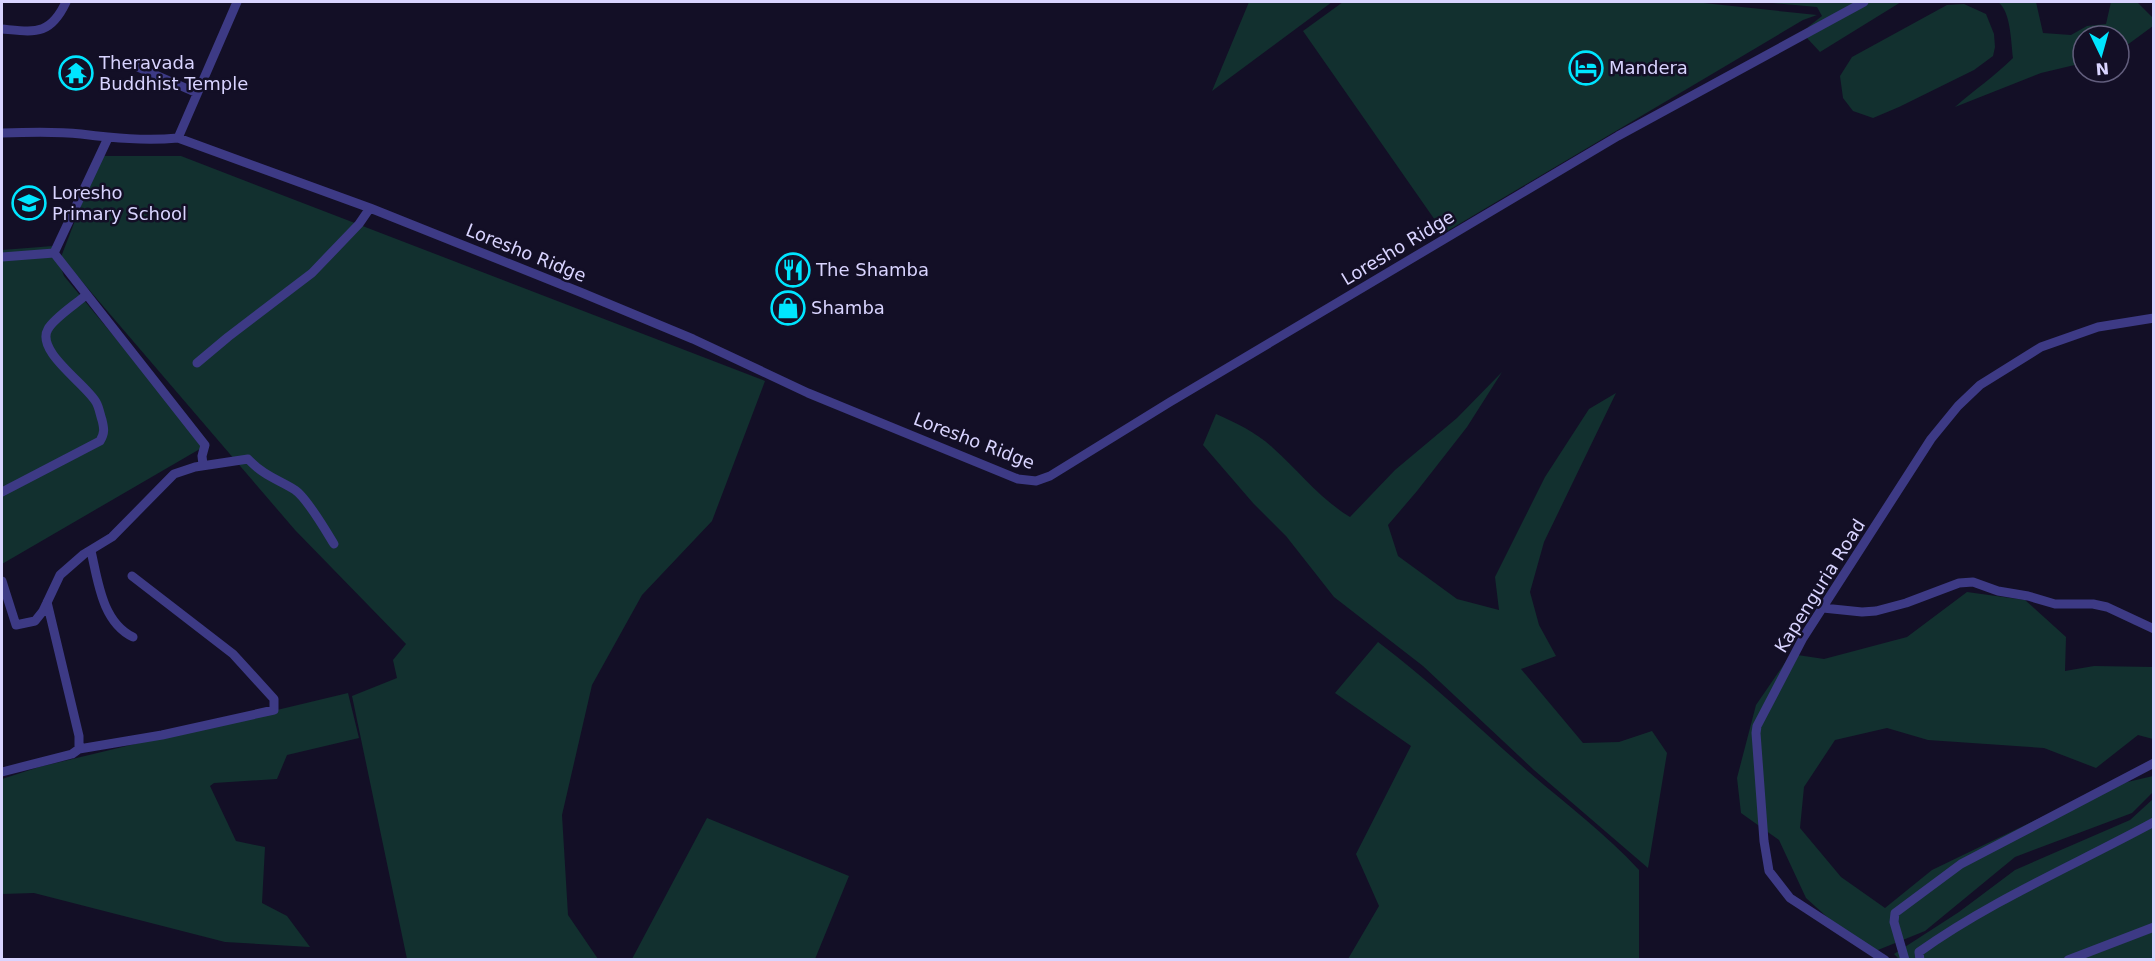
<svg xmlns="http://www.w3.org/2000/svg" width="2155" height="961" font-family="'DejaVu Sans',sans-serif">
  <rect width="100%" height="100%" fill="#130f26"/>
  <!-- green -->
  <path fill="#12302f" d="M1249 2H1332L1212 91Z
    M1343 2H1694L1817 15 1803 20 1444 233 1303 31Z
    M1762 2H1901L1820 52 1807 38 1808 27 1822 16 1817 7Z
    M1998 2H2036L2043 33 2071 35 2087 26 2106 24 2111 2H2137L2153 18V26L2119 51V36H2083V63L2041 73 1955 107C1974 90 1995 76 2013 58 2011 43 2011 11 1998 2Z
    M1964 4 1986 14 1994 34 1995 47 1993 56 1974 70 1899 107 1873 118 1853 111 1843 98 1840 76 1852 57 1947 5Z
    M100 156H181L765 381 712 521 642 595 592 685 562 815 568 915 598 959H407L352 696 397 678 393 660 406 644 295 530 61 257Z
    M53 246 64 276 205 446 2 564V250Z
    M1502 372 1467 427 1417 491 1388 525 1398 556 1457 599 1499 610 1495 577 1545 477 1589 409 1616 393 1544 542 1530 592 1539 625 1556 656 1521 669 1583 743 1619 742 1652 731 1667 753 1648 868 1534 770 1423 666 1334 597 1286 536 1253 503 1203 445 1216 414C1236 423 1256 432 1273 448 1299 471 1320 499 1350 517L1395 470 1457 418Z
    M1967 592 2025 600 2066 637 2065 671 2094 666 2153 667V739L2138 735 2096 768 2044 748 1928 740 1887 728 1835 740 1804 787 1800 828 1841 877 1885 908 1932 870 2102 788 2153 776V792L2132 813 2015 857 1925 931 1868 954 1806 898 1779 840 1741 813 1737 778 1756 705 1791 654 1824 659 1907 637Z
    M1378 642C1431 682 1480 729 1530 773 1567 805 1606 834 1639 870V959H1348L1379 906 1356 854 1411 746 1335 693Z
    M348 693 359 738 287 755 277 779 214 783 210 786 236 841 265 847 262 903 287 916 310 947 225 942 34 893 2 894V779L39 767Z
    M2153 799V959L1900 960 1894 954 1959 912 2015 870 2130 820Z
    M707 818 849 876 815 959H632Z"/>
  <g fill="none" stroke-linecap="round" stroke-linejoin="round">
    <!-- minor -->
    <path stroke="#3d3a85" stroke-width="9" d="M2 29C35 32 50 36 66 2
      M126 62 197 93
      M2 133C28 132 55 131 81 134 114 138 145 141 178 138L370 208 580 292 693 339 808 393 1018 479 1036 481 1050 476 1170 402 1618 136 1864 2
      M108 138 54 253 205 445 202 456 203 465
      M178 138 237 2
      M2 257 54 253
      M197 363 228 337 312 273 359 224 370 208
      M2 492 100 441C105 433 104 428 102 420 100 414 99 407 96 402 86 384 35 351 48 329 54 318 76 304 86 295
      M91 551C98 581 102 622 133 637
      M2 581 16 625 35 621 43 611 60 575 84 554 112 537 174 474 195 467 248 459C264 476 277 479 295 490 307 498 326 531 334 544
      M1823 608 1862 612 1876 611 1906 603 1959 583 1973 582 1998 591 2028 596 2055 604H2093L2107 607 2154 629
      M79 749 162 735 274 710V699L233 654 132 576
      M2 772 72 754 79 749V736L47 602
      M1885 960 1790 898 1769 871 1764 841 1756 733 1757 726 1803 638 1931 439 1958 406 1980 385 2041 347 2098 327 2154 318
      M1905 960 1894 922 1895 913 1961 864 2154 763
      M1920 960 1919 952C1992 900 2075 865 2154 822
      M2068 960 2154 927"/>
  </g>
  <!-- icons -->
  <defs>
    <symbol id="hotel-ring" viewBox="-11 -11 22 22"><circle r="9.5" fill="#130f26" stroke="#00e5ff" stroke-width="1.5"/><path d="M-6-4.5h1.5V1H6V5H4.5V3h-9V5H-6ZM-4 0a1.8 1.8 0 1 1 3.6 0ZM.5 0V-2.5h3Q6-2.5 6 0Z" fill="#00e5ff"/></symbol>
    <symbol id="temple-ring" viewBox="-11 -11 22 22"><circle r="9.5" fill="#130f26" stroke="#00e5ff" stroke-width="1.5"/><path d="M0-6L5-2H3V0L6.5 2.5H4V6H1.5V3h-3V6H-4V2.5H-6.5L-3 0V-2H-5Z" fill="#00e5ff"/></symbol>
    <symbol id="school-ring" viewBox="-11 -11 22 22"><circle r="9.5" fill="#130f26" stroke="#00e5ff" stroke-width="1.5"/><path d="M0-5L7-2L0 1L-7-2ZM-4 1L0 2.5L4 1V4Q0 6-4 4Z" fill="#00e5ff"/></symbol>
    <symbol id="restaurant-ring" viewBox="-11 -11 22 22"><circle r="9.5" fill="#130f26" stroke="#00e5ff" stroke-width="1.5"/><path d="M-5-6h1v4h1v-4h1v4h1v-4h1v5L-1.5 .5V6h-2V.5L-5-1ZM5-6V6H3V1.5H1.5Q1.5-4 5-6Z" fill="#00e5ff"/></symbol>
    <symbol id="shop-ring" viewBox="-11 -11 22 22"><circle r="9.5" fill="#130f26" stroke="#00e5ff" stroke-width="1.5"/><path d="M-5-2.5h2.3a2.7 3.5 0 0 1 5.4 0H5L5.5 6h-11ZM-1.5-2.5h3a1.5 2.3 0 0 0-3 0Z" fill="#00e5ff"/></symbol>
  </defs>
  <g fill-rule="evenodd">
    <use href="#hotel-ring" x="1567" y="49" width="38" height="38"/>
    <use href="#temple-ring" x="57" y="54" width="38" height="38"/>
    <use href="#school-ring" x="10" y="184" width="38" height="38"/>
    <use href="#restaurant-ring" x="774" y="251" width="38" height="38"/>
    <use href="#shop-ring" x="769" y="289" width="38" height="38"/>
  </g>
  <g text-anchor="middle" stroke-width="5" stroke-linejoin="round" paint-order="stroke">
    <!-- poi labels -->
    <g font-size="18" fill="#d9d4ff" stroke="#130f26" text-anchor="start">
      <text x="99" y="69">Theravada<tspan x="99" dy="21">Buddhist Temple</tspan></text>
      <text x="1609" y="74">Mandera</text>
      <text x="52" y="199">Loresho<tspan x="52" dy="21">Primary School</tspan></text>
      <text x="816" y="276">The Shamba</text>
      <text x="811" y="314">Shamba</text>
    </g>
    <!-- street labels -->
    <g font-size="18" fill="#d9d4ff" stroke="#130f26">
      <text transform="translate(1398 248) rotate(-31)" y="6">Loresho Ridge</text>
      <text transform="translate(526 253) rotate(22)" y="6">Loresho Ridge</text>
      <text transform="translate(974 441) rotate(21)" y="6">Loresho Ridge</text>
      <text transform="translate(1820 586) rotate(-58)" y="6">Kapenguria Road</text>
    </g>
  </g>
  <!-- border -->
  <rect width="2155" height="961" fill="none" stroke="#d9d4ff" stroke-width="6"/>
  <!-- north arrow -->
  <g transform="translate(2101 54) rotate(175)"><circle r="28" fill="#130f26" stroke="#625e7d" stroke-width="1.5"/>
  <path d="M0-4.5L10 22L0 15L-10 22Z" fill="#00e5ff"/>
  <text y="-9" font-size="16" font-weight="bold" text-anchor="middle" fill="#d9d4ff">N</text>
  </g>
</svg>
